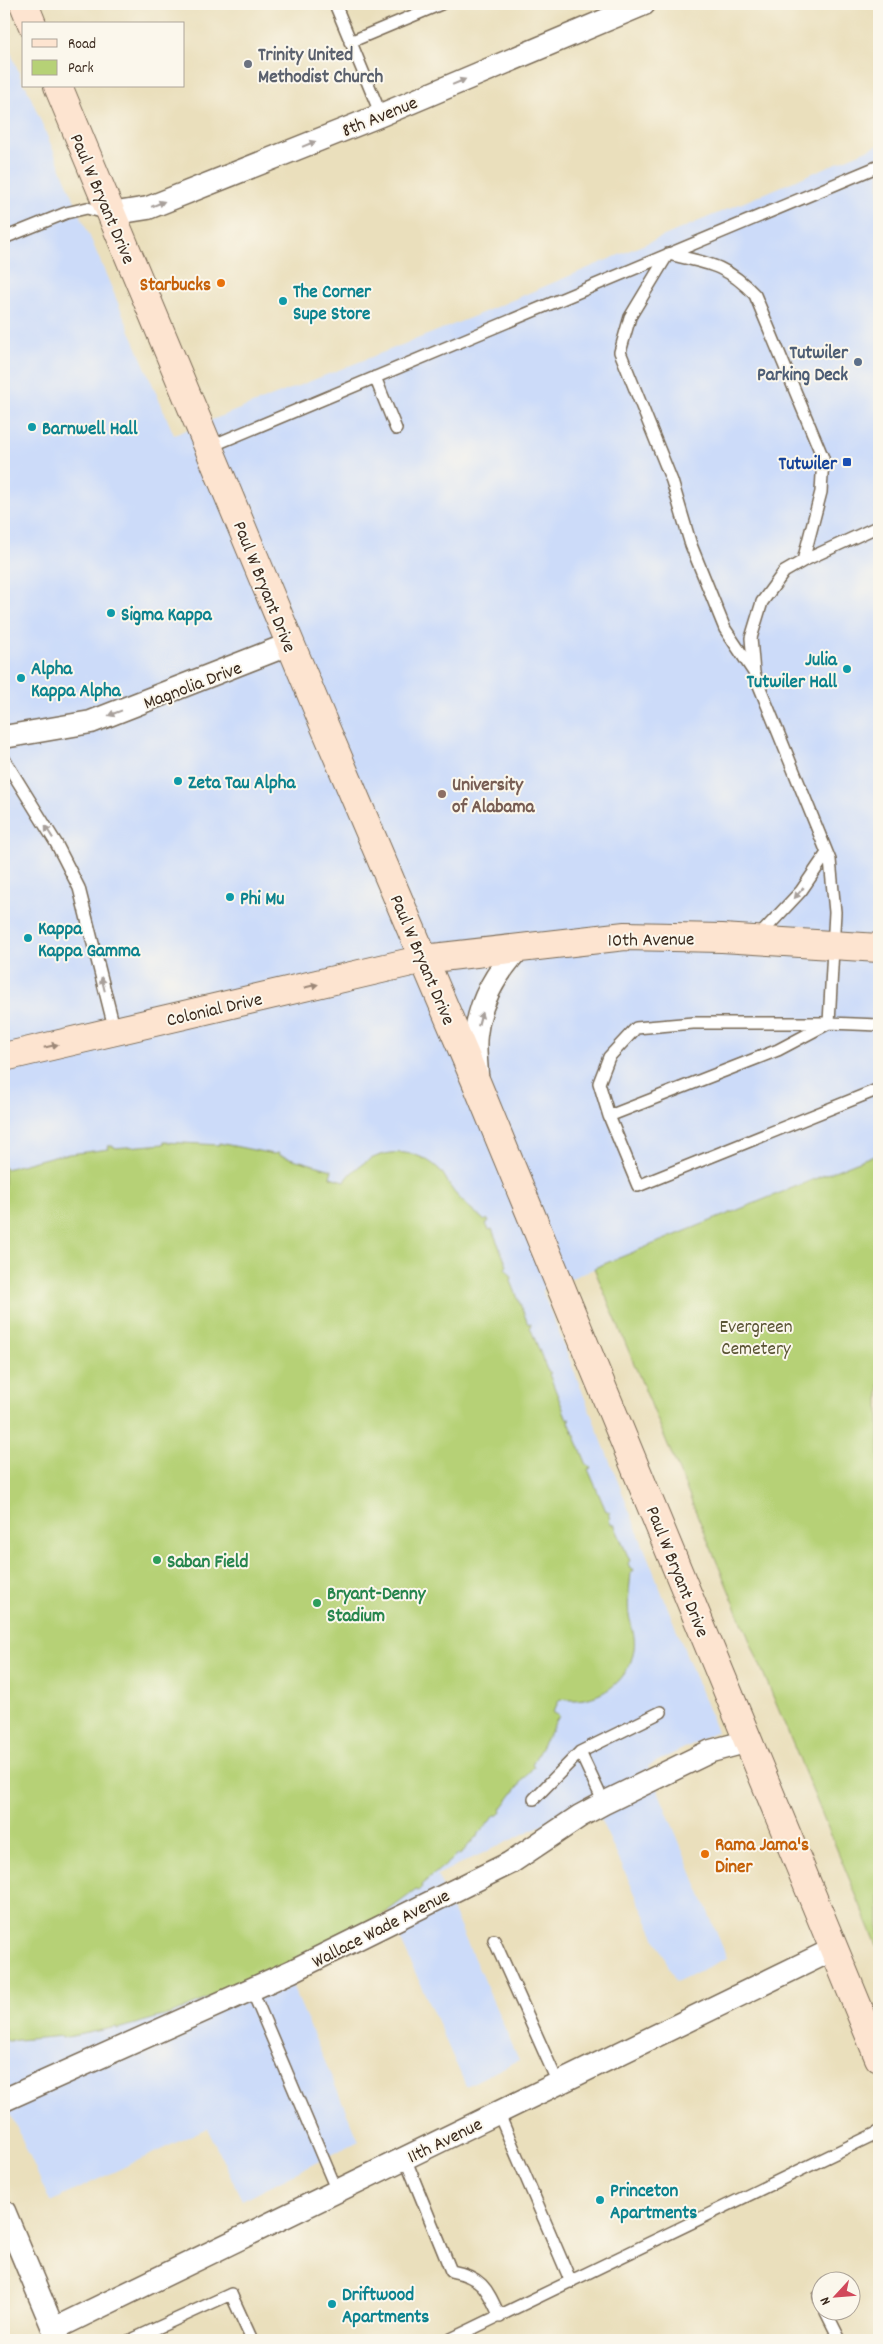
<svg xmlns="http://www.w3.org/2000/svg" width="883" height="2344" font-family="Dekko,sans-serif">
  <rect width="100%" height="100%" fill="#fbf7ec"/>
  <filter id="ink" filterUnits="userSpaceOnUse"><feTurbulence type="fractalNoise" baseFrequency=".02" numOctaves="2"/><feDisplacementMap in="SourceGraphic" scale="10" xChannelSelector="R" yChannelSelector="G"/><feConvolveMatrix kernelMatrix="1 2 1 2 8 2 1 2 1" color-interpolation-filters="sRGB"/></filter>
  <filter id="wash" filterUnits="userSpaceOnUse"><feTurbulence type="fractalNoise" baseFrequency=".0096" numOctaves="4" result="noise"/><feDisplacementMap in="SourceGraphic" scale="20" xChannelSelector="R" yChannelSelector="G"/><feGaussianBlur stdDeviation="1.12" result="paint"/><feColorMatrix in="noise" values="0 0 0 0 0 0 0 0 0 0 0 0 0 0 0 0 0 1.4 0 .05"/><feComposite in="paint" operator="in"/></filter>
  <g filter="url(#wash)">
    <rect width="100%" height="100%" fill="#eadfbc"/>
    <!-- built -->
    <path fill="#ccdbf9" d="M4 35 24 86H26L174 435 470 318 879 145V1153L542 1290 717 1732 648 1766 727 1958 676 1982 589 1795 540 1826 437 1875 519 2060 466 2086 394 1925 385 1901 278 1952 359 2141 242 2200 207 2128 50 2202 4 2099Z"/>
    <!-- green -->
    <path fill="#b6d176" stroke="#787e4a" d="M164 1142 219 1145V1143L273 1154 279 1153V1155L332 1170 330 1177 345 1181C367 1150 410 1142 439 1169 446 1176 448 1185 454 1192 462 1202 475 1212 485 1221L487 1219 489 1222 486 1224 489 1230 492 1229 507 1266 505 1268 512 1277 511 1281 528 1324 531 1323 530 1327 547 1370 551 1373 549 1374 567 1419 570 1418 569 1422 587 1465 591 1468 588 1469 606 1511H608L610 1513 608 1515 611 1518 609 1519 611 1525 614 1524 630 1561 628 1563 630 1569H633L634 1571 631 1572C630 1586 627 1601 629 1615 631 1627 636 1636 634 1649 629 1685 594 1705 560 1699L553 1712 559 1716 532 1764 534 1766 501 1809 502 1811 498 1816 496 1814 460 1855 458 1854 421 1885 422 1887 418 1891 416 1890 377 1919 330 1948 171 2014 117 2029V2027L62 2038V2036L7 2041 4 2039V1167L6 1169 54 1156 109 1149 108 1146H114L115 1148 164 1144Z
      M879 1153V1950L594 1268Z"/>
  </g>
  <g filter="url(#ink)">
    <g fill="none" stroke-linecap="round" stroke-linejoin="round">
      <defs>
        <path id="lane" d="M335 4 381 115
          M350 42 441 4
          M4 238 66 213 87 208 109 214
          M375 377 396 429
          M209 447 879 166
          M753 671 725 629 691 545 672 481 620 352 630 317 668 254C707 263 726 264 755 295L823 458 821 492 803 561
          M4 759 56 843 79 888 115 1031
          M757 938 801 891 827 853
          M879 1025 829 1023 778 1050 609 1116 638 1186 879 1089
          M609 1116 599 1083 609 1057 636 1028 693 1023H829L835 912 830 860 754 673 751 638 762 602 784 572 803 561 879 526
          M580 1752 604 1803
          M534 1799 580 1752 661 1712
          M494 1940 558 2083
          M251 1988 337 2191
          M498 2112 571 2282
          M405 2158 451 2271C483 2277 487 2289 500 2317
          M819 2296 820 2300
          M826 2312 840 2340
          M131 2340 231 2294 252 2340
          M449 2340 879 2132"/>
        <path id="street" d="M110 214 148 208 381 115 644 4
          M4 737 91 722 290 644
          M477 1078C477 1064 474 1049 476 1035 479 1001 497 972 519 948
          M4 2100 292 1971 510 1863 580 1816 604 1803 711 1751 749 1741
          M4 2211 58 2340
          M54 2329 834 1949"/>
        <path id="secondary" d="M24 4 32 24
          M58 86 325 727 477 1084 879 2058
          M4 1057 424 959 625 936 722 938 879 948"/>
      </defs>
      <!-- lane casing -->
      <use href="#lane" stroke="#786955" stroke-width="14"/>
      <!-- street casing -->
      <use href="#street" stroke="#786955" stroke-width="25"/>
      <!-- secondary casing -->
      <use href="#secondary" stroke="#786955" stroke-width="30"/>
      <!-- lane -->
      <use href="#lane" stroke="#fff" stroke-width="11"/>
      <!-- street -->
      <use href="#street" stroke="#fff" stroke-width="22"/>
      <!-- secondary -->
      <use href="#secondary" stroke="#fde4d0" stroke-width="28"/>
    </g>
    <!-- one-way arrows -->
    <defs><path id="oneway-solid" d="M-6-.8H1V-3.2L6.5 0L1 3.2V.8H-6Z" transform="scale(1.25)"/></defs>
    <g fill="#a79f9a">
      <use href="#oneway-solid" transform="translate(459 82) rotate(-23)"/>
      <use href="#oneway-solid" transform="translate(309 144) rotate(-22)"/>
      <use href="#oneway-solid" transform="translate(158 204) rotate(-22)"/>
      <use href="#oneway-solid" transform="translate(115 713) rotate(159)"/>
      <use href="#oneway-solid" transform="translate(49 832) rotate(-122)"/>
      <use href="#oneway-solid" transform="translate(799 893) rotate(131)"/>
      <use href="#oneway-solid" transform="translate(103 984) rotate(-104)"/>
      <use href="#oneway-solid" transform="translate(480 1019) rotate(-75)"/>
    </g>
    <g fill="#9c8777">
      <use href="#oneway-solid" transform="translate(311 986) rotate(-13)"/>
      <use href="#oneway-solid" transform="translate(51 1046) rotate(-13)"/>
    </g>
  </g>
  <!-- markers -->
  <circle fill="#6b7280" stroke="#fbf7ec" stroke-width="2" cx="248" cy="64" r="5"/>
  <g fill="#e8710a" stroke="#fbf7ec" stroke-width="2">
    <circle cx="221" cy="283" r="5"/>
    <circle cx="705" cy="1854" r="5"/>
  </g>
  <g fill="#0f9aa8" stroke="#fbf7ec" stroke-width="2">
    <circle cx="283" cy="301" r="5"/>
    <circle cx="32" cy="427" r="5"/>
    <circle cx="111" cy="613" r="5"/>
    <circle cx="847" cy="669" r="5"/>
    <circle cx="21" cy="678" r="5"/>
    <circle cx="178" cy="781" r="5"/>
    <circle cx="230" cy="897" r="5"/>
    <circle cx="28" cy="938" r="5"/>
    <circle cx="600" cy="2200" r="5"/>
    <circle cx="332" cy="2304" r="5"/>
  </g>
  <circle fill="#5c6f8a" stroke="#fbf7ec" stroke-width="2" cx="858" cy="362" r="5"/>
  <rect fill="#1a4fb4" stroke="#fbf7ec" stroke-width="2" x="842" y="457" width="10" height="10" rx="2.5"/>
  <circle fill="#8d6e63" stroke="#fbf7ec" stroke-width="2" cx="442" cy="794" r="5"/>
  <g fill="#2e9e5b" stroke="#fbf7ec" stroke-width="2">
    <circle cx="157" cy="1560" r="5"/>
    <circle cx="317" cy="1603" r="5"/>
  </g>
  <g text-anchor="middle" stroke-width="4" stroke-linejoin="round" paint-order="stroke">
    <!-- worship labels -->
    <g font-size="19" font-weight="bold" fill="#5b616d" stroke="#fbf7ec" text-anchor="start">
      <text x="258" y="60">Trinity United<tspan x="258" dy="22">Methodist Church</tspan></text>
    </g>
    <!-- street labels -->
    <g font-size="19" fill="#3b2a1e" stroke="#fbf7ec">
      <text transform="translate(379 115) rotate(-22)" y="7">8th Avenue</text>
      <text transform="translate(104 198) rotate(67)" y="7">Paul W Bryant Drive</text>
      <text transform="translate(266 586) rotate(68)" y="7">Paul W Bryant Drive</text>
      <text transform="translate(192 684) rotate(-21)" y="7">Magnolia Drive</text>
      <text transform="translate(651 938) rotate(-1)" y="7">10th Avenue</text>
      <text transform="translate(424 959) rotate(67)" y="7">Paul W Bryant Drive</text>
      <text transform="translate(214 1008) rotate(-13)" y="7">Colonial Drive</text>
      <text transform="translate(679 1571) rotate(68)" y="7">Paul W Bryant Drive</text>
      <text transform="translate(380 1927) rotate(-27)" y="7">Wallace Wade Avenue</text>
      <text transform="translate(444 2139) rotate(-26)" y="7">11th Avenue</text>
    </g>
    <!-- food labels -->
    <g font-size="19" font-weight="bold" fill="#c56008" stroke="#fbf7ec" text-anchor="end">
      <text x="211" y="290">Starbucks</text>
      <text x="715" y="1850" text-anchor="start">Rama Jama's<tspan x="715" dy="22">Diner</tspan></text>
    </g>
    <!-- culture labels -->
    <g font-size="19" font-weight="bold" fill="#0d838f" stroke="#fbf7ec" text-anchor="start">
      <text x="293" y="297">The Corner<tspan x="293" dy="22">Supe Store</tspan></text>
      <text x="42" y="434">Barnwell Hall</text>
      <text x="121" y="620">Sigma Kappa</text>
      <text x="837" y="665" text-anchor="end">Julia<tspan x="837" dy="22">Tutwiler Hall</tspan></text>
      <text x="31" y="674">Alpha<tspan x="31" dy="22">Kappa Alpha</tspan></text>
      <text x="188" y="788">Zeta Tau Alpha</text>
      <text x="240" y="904">Phi Mu</text>
      <text x="38" y="934">Kappa<tspan x="38" dy="22">Kappa Gamma</tspan></text>
      <text x="610" y="2196">Princeton<tspan x="610" dy="22">Apartments</tspan></text>
      <text x="342" y="2300">Driftwood<tspan x="342" dy="22">Apartments</tspan></text>
    </g>
    <!-- service labels -->
    <g font-size="19" font-weight="bold" fill="#4e5e75" stroke="#fbf7ec" text-anchor="end">
      <text x="848" y="358">Tutwiler<tspan x="848" dy="22">Parking Deck</tspan></text>
    </g>
    <!-- transit labels -->
    <g font-size="19" font-weight="bold" fill="#164399" stroke="#fbf7ec" text-anchor="end">
      <text x="837" y="469">Tutwiler</text>
    </g>
    <!-- education labels -->
    <g font-size="19" font-weight="bold" fill="#785e54" stroke="#fbf7ec" text-anchor="start">
      <text x="452" y="790">University<tspan x="452" dy="22">of Alabama</tspan></text>
    </g>
    <!-- park labels -->
    <g font-size="19" fill="#5a5434" stroke="#fbf7ec">
      <text x="756" y="1332">Evergreen<tspan x="756" dy="22">Cemetery</tspan></text>
    </g>
    <!-- leisure labels -->
    <g font-size="19" font-weight="bold" fill="#27864d" stroke="#fbf7ec" text-anchor="start">
      <text x="167" y="1567">Saban Field</text>
      <text x="327" y="1599">Bryant-Denny<tspan x="327" dy="22">Stadium</tspan></text>
    </g>
  </g>
  <!-- margin -->
  <rect width="883" height="2344" fill="none" stroke="#fbf7ec" stroke-width="20"/>
  <!-- legend -->
  <rect x="22" y="22" width="162" height="65" fill="#fbf7ec" stroke="#aea59a"/>
  <rect x="32" y="39" width="25" height="8" fill="#fde4d0" stroke="#aea59a"/>
  <text x="68" y="48" font-size="15" fill="#3b2a1e">Road</text>
  <rect x="32" y="60" width="25" height="15" fill="#b6d176" stroke="#aea59a"/>
  <text x="68" y="72" font-size="15" fill="#3b2a1e">Park</text>
  <!-- north arrow -->
  <g transform="translate(836 2296) rotate(244)"><circle r="24" fill="#fbf7ec" stroke="#aea59a"/>
  <path d="M0-4L9 19L0 12L-9 19Z" fill="#d1495b"/>
  <text y="-8" font-size="14" font-weight="bold" text-anchor="middle" fill="#3b2a1e">N</text>
  </g>
</svg>
